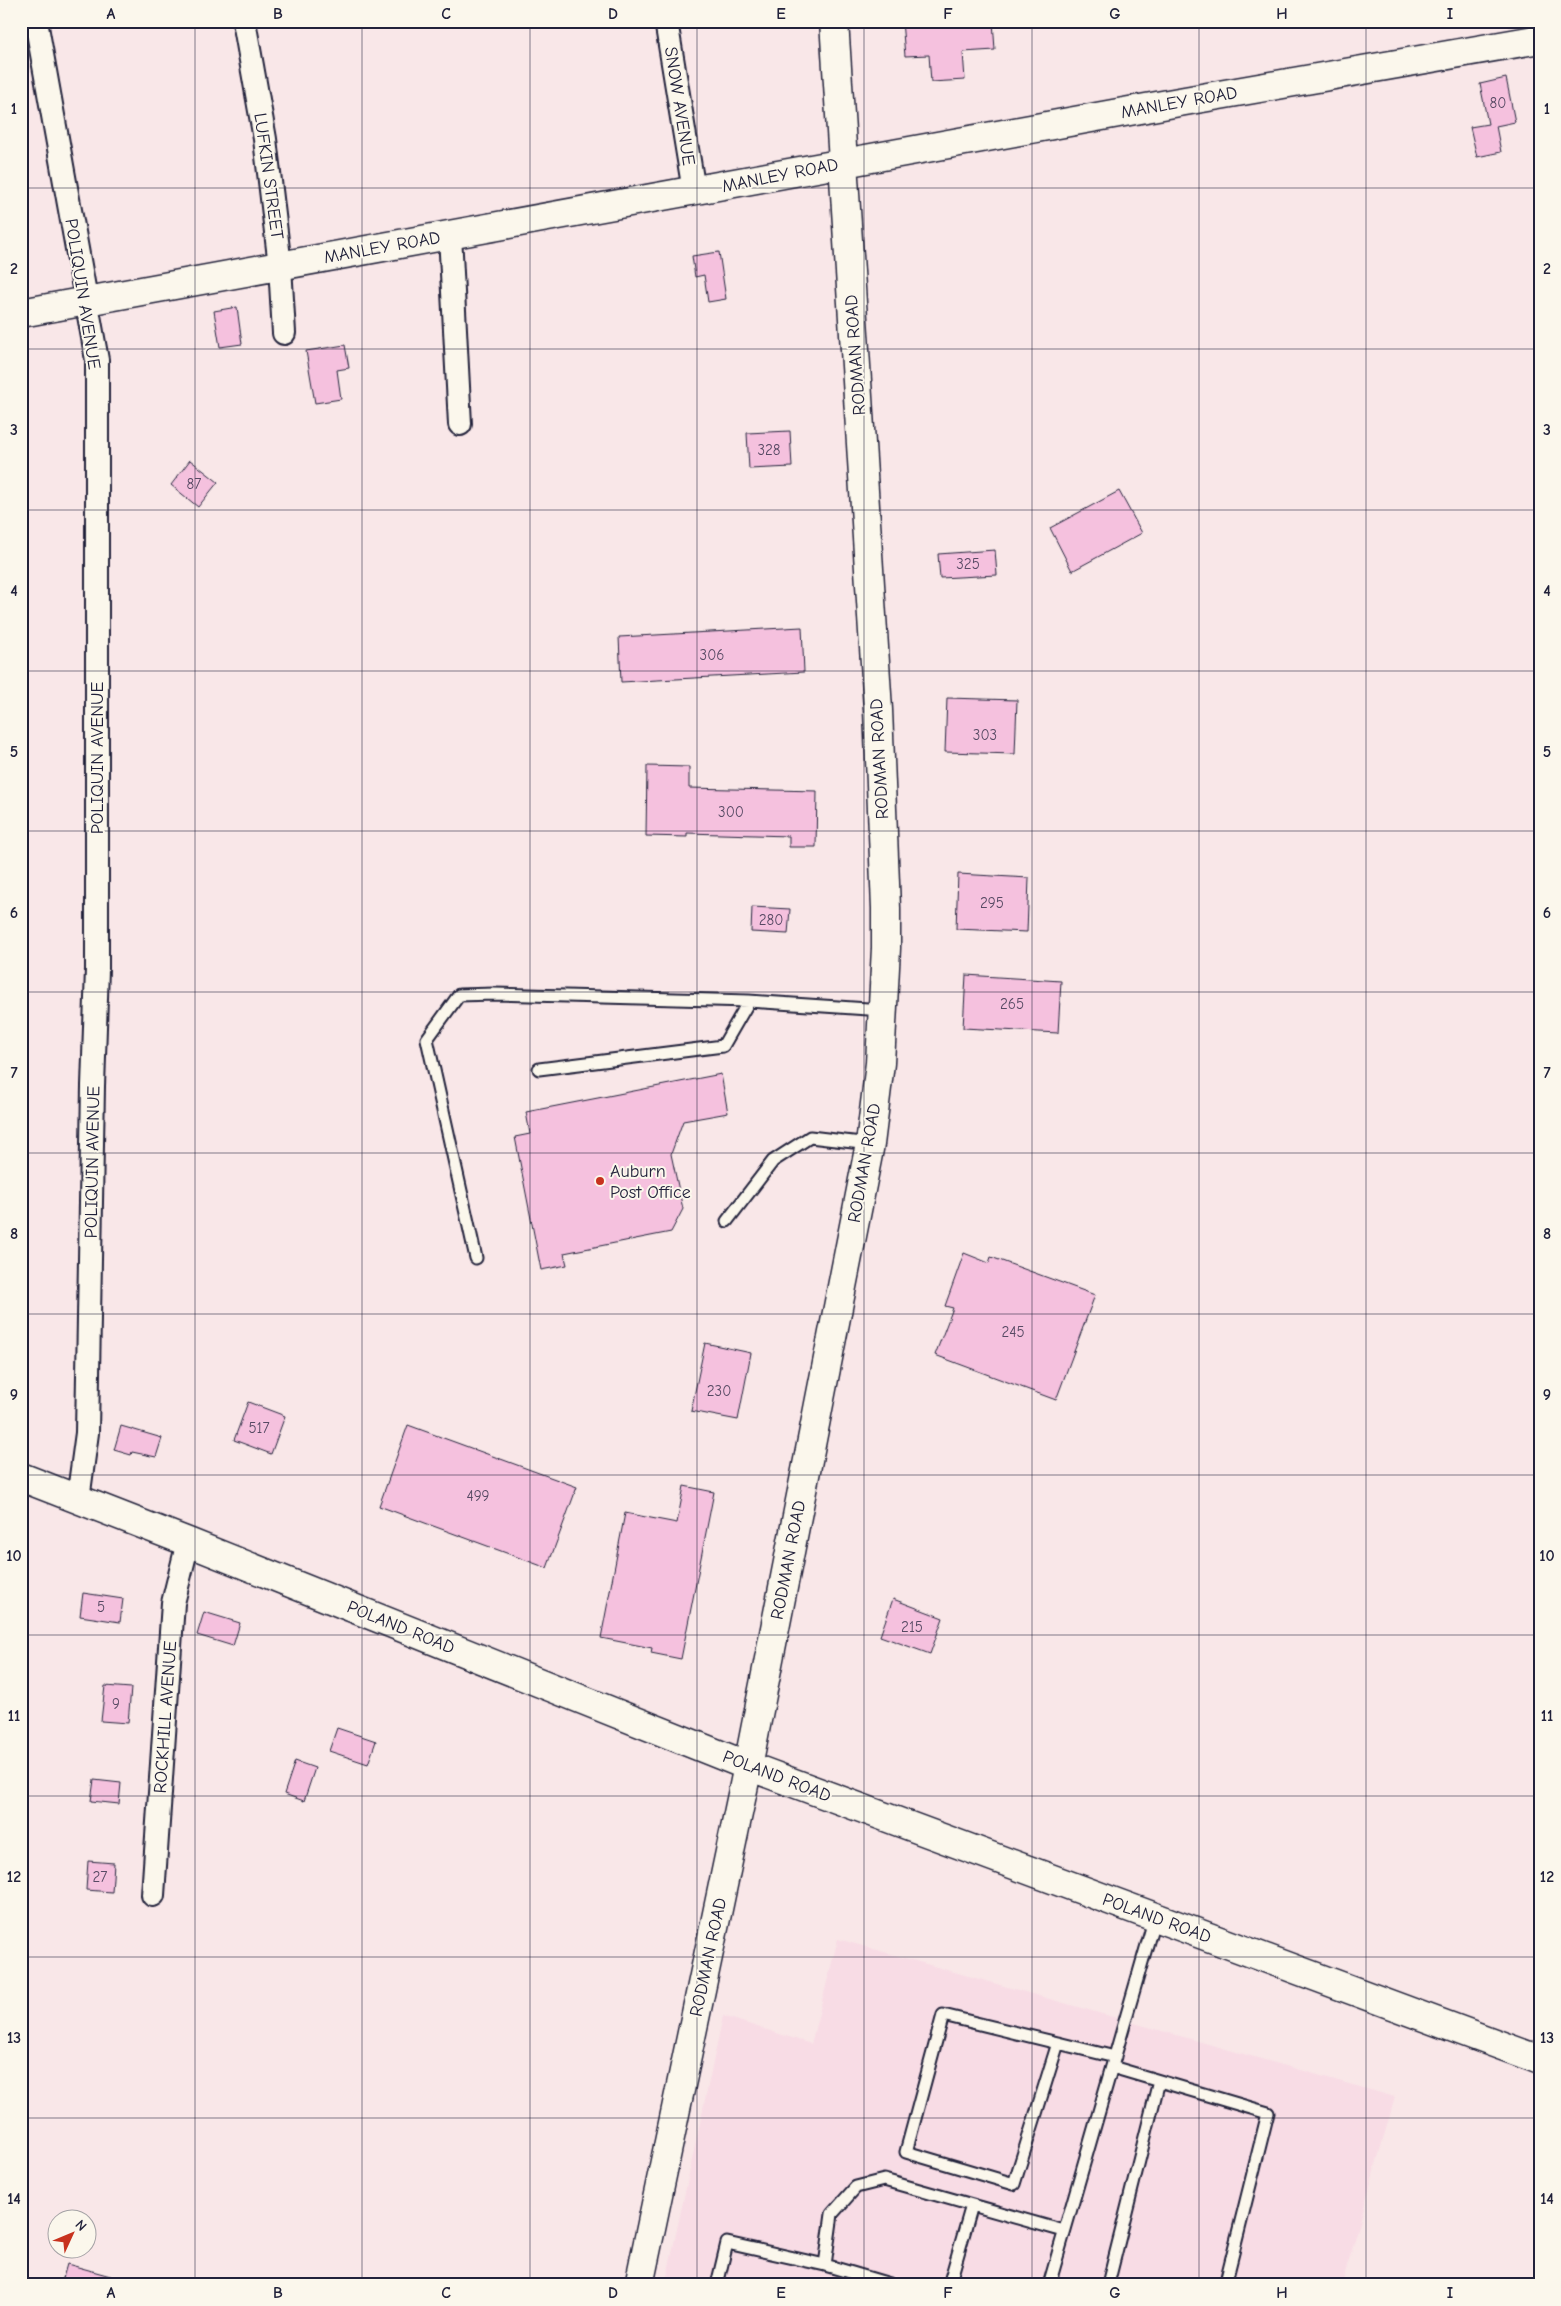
<svg xmlns="http://www.w3.org/2000/svg" width="1561" height="2306" font-family="'Comic Neue',sans-serif">
  <rect width="100%" height="100%" fill="#f9e7e8"/>
  <filter id="ink" filterUnits="userSpaceOnUse"><feTurbulence type="fractalNoise" baseFrequency=".02" numOctaves="2"/><feDisplacementMap in="SourceGraphic" scale="10" xChannelSelector="R" yChannelSelector="G"/><feConvolveMatrix kernelMatrix="1 2 1 2 8 2 1 2 1" color-interpolation-filters="sRGB"/></filter>
  <g filter="url(#ink)">
    <!-- built -->
    <path fill="#f8dce5" d="M838 1939 1395 2097 1342 2285H665L723 2016 811 2044Z"/>
    <!-- building -->
    <path fill="#f5c1de" stroke="#22223b" d="M902 21H993L995 50 963 52 965 80 931 82 929 55 905 56Z
      M1506 78 1515 122 1496 126 1501 152 1477 157 1470 127 1488 124 1480 84Z
      M719 252 726 299 708 302 704 275 695 277 692 256Z
      M237 307 242 344 220 347 214 311Z
      M345 345 349 368 337 370 341 399 315 403 306 351Z
      M790 431 792 467 749 469 747 433Z
      M190 460 218 482 198 507 171 485Z
      M1119 491 1142 533 1072 571 1050 528Z
      M995 550 997 575 940 578 938 554Z
      M802 627 804 672 621 682 619 637Z
      M947 698 1017 700 1015 754 945 752Z
      M647 766 689 767V788L817 791 816 847H789V836L687 833V837L646 836Z
      M958 874 1029 878 1027 932 956 929Z
      M752 907 790 909 788 934 751 932Z
      M966 975 1061 981 1058 1033 963 1028Z
      M721 1074 728 1113 683 1121 671 1154 683 1209 671 1232 564 1253 567 1265 541 1270 515 1137 530 1134 526 1112Z
      M964 1253 989 1263 991 1257 1095 1295 1056 1400 935 1355 953 1308 945 1306Z
      M705 1343 751 1353 738 1420 691 1411Z
      M248 1402 285 1416 271 1454 234 1440Z
      M408 1425 577 1487 547 1568 379 1506Z
      M121 1426 162 1438 156 1457 132 1452 131 1455 114 1450Z
      M684 1486 714 1492 681 1659 651 1653 652 1648 601 1638 625 1513 677 1523Z
      M83 1593 123 1599 120 1622 80 1616Z
      M893 1599 943 1618 930 1654 880 1636Z
      M204 1612 240 1623 233 1646 197 1635Z
      M105 1686 131 1688 128 1723 101 1721Z
      M337 1728 376 1741 368 1764 329 1751Z
      M295 1761 315 1768 304 1801 284 1794Z
      M94 1780 121 1783 119 1804 91 1801Z
      M88 1861 114 1863 112 1892 86 1890Z
      M67 2264 125 2280 124 2285H61Z"/>
    <g fill="none" stroke-linecap="round" stroke-linejoin="round">
      <defs>
        <path id="lane" d="M539 1069 723 1046 749 1001
          M727 1221 773 1161 810 1137 870 1144
          M476 1258 427 1039 459 995 494 994 749 1001 883 1010
          M1058 2043 1014 2184 906 2152 943 2015C1001 2029 1058 2043 1115 2057
          M1112 2067 1268 2113 1225 2285
          M717 2285 727 2243 825 2265
          M893 2285 825 2265 832 2214 856 2187 884 2180 1064 2231
          M949 2285 972 2205
          M1049 2285 1155 1917
          M1111 2285 1108 2284 1159 2081"/>
        <path id="street" d="M36 21 97 360V969L93 1086 87 1433 78 1499
          M244 21 265 139 280 266 284 333
          M666 21 694 191
          M450 235 460 424
          M153 1895 173 1603 188 1542"/>
        <path id="secondary" d="M21 313 1179 102 1540 39
          M21 1477 188 1542 748 1766 1540 2060
          M639 2285 748 1766 870 1144 880 1063 886 948V908L878 710 834 21"/>
      </defs>
      <!-- lane casing -->
      <use href="#lane" stroke="#22223b" stroke-width="15"/>
      <!-- street casing -->
      <use href="#street" stroke="#22223b" stroke-width="26"/>
      <!-- secondary casing -->
      <use href="#secondary" stroke="#22223b" stroke-width="31"/>
      <!-- lane -->
      <use href="#lane" stroke="#fbf7ec" stroke-width="11"/>
      <!-- street -->
      <use href="#street" stroke="#fbf7ec" stroke-width="22"/>
      <!-- secondary -->
      <use href="#secondary" stroke="#fbf7ec" stroke-width="28"/>
    </g>
  </g>
  <!-- grid -->
  <path fill="none" stroke="#22223b" stroke-width="1" stroke-opacity="0.55" d="M195 21V2285M362 21V2285M530 21V2285M697 21V2285M864 21V2285M1032 21V2285M1199 21V2285M1366 21V2285M21 188H1540M21 349H1540M21 510H1540M21 671H1540M21 831H1540M21 992H1540M21 1153H1540M21 1314H1540M21 1475H1540M21 1635H1540M21 1796H1540M21 1957H1540M21 2118H1540"/>
  <!-- markers -->
  <circle fill="#c8321e" stroke="#fbf7ec" stroke-width="2" cx="600" cy="1181" r="5"/>
  <g text-anchor="middle" stroke-width="4" stroke-linejoin="round" paint-order="stroke">
    <!-- number labels -->
    <g font-size="15" fill="#574a64">
      <text x="1498" y="108">80</text>
      <text x="769" y="455">328</text>
      <text x="194" y="489">87</text>
      <text x="968" y="569">325</text>
      <text x="712" y="660">306</text>
      <text x="985" y="740">303</text>
      <text x="731" y="817">300</text>
      <text x="992" y="908">295</text>
      <text x="771" y="925">280</text>
      <text x="1012" y="1009">265</text>
      <text x="1013" y="1337">245</text>
      <text x="719" y="1396">230</text>
      <text x="259" y="1433">517</text>
      <text x="478" y="1501">499</text>
      <text x="101" y="1612">5</text>
      <text x="912" y="1632">215</text>
      <text x="116" y="1709">9</text>
      <text x="100" y="1882">27</text>
    </g>
    <!-- street labels -->
    <g font-size="18" fill="#22223b" stroke="#fbf7ec">
      <text transform="translate(1179 102) rotate(-10)" y="6">MANLEY ROAD</text>
      <text transform="translate(680 106) rotate(81)" y="6">SNOW AVENUE</text>
      <text transform="translate(780 175) rotate(-11)" y="6">MANLEY ROAD</text>
      <text transform="translate(269 176) rotate(82)" y="6">LUFKIN STREET</text>
      <text transform="translate(382 247) rotate(-10)" y="6">MANLEY ROAD</text>
      <text transform="translate(83 294) rotate(81)" y="6">POLIQUIN AVENUE</text>
      <text transform="translate(855 355) rotate(-94)" y="6">RODMAN ROAD</text>
      <text transform="translate(97 758) rotate(-90)" y="6">POLIQUIN AVENUE</text>
      <text transform="translate(879 759) rotate(-93)" y="6">RODMAN ROAD</text>
      <text transform="translate(92 1162) rotate(-89)" y="6">POLIQUIN AVENUE</text>
      <text transform="translate(864 1163) rotate(-80)" y="6">RODMAN ROAD</text>
      <text transform="translate(788 1560) rotate(-79)" y="6">RODMAN ROAD</text>
      <text transform="translate(401 1627) rotate(22)" y="6">POLAND ROAD</text>
      <text transform="translate(165 1717) rotate(-86)" y="6">ROCKHILL AVENUE</text>
      <text transform="translate(777 1776) rotate(21)" y="6">POLAND ROAD</text>
      <text transform="translate(1157 1918) rotate(20)" y="6">POLAND ROAD</text>
      <text transform="translate(708 1957) rotate(-78)" y="6">RODMAN ROAD</text>
    </g>
    <!-- poi labels -->
    <g font-size="18" fill="#22223b" stroke="#fbf7ec" text-anchor="start">
      <text x="610" y="1177">Auburn<tspan x="610" dy="21">Post Office</tspan></text>
    </g>
  </g>
  <!-- margin -->
  <rect width="1561" height="2306" fill="none" stroke="#fbf7ec" stroke-width="55"/>
  <!-- north arrow -->
  <g transform="translate(72 2234) rotate(46)"><circle r="24" fill="#fbf7ec" stroke="#a4a2a5"/>
  <path d="M0-4L9 19L0 12L-9 19Z" fill="#c8321e"/>
  <text y="-8" font-size="14" font-weight="bold" text-anchor="middle" fill="#22223b">N</text>
  </g>
  <rect x="28" y="28" width="1506" height="2250" fill="none" stroke="#22223b" stroke-width="2"/>
  <g font-size="16" text-anchor="middle" font-weight="bold" fill="#22223b">
    <text x="111" y="19">A</text>
    <text x="278" y="19">B</text>
    <text x="446" y="19">C</text>
    <text x="613" y="19">D</text>
    <text x="781" y="19">E</text>
    <text x="948" y="19">F</text>
    <text x="1115" y="19">G</text>
    <text x="1282" y="19">H</text>
    <text x="1450" y="19">I</text>
    <text x="14" y="114">1</text>
    <text x="1547" y="114">1</text>
    <text x="14" y="274">2</text>
    <text x="1547" y="274">2</text>
    <text x="14" y="435">3</text>
    <text x="1547" y="435">3</text>
    <text x="14" y="596">4</text>
    <text x="1547" y="596">4</text>
    <text x="14" y="757">5</text>
    <text x="1547" y="757">5</text>
    <text x="14" y="918">6</text>
    <text x="1547" y="918">6</text>
    <text x="14" y="1078">7</text>
    <text x="1547" y="1078">7</text>
    <text x="14" y="1239">8</text>
    <text x="1547" y="1239">8</text>
    <text x="14" y="1400">9</text>
    <text x="1547" y="1400">9</text>
    <text x="14" y="1561">10</text>
    <text x="1547" y="1561">10</text>
    <text x="14" y="1721">11</text>
    <text x="1547" y="1721">11</text>
    <text x="14" y="1882">12</text>
    <text x="1547" y="1882">12</text>
    <text x="14" y="2043">13</text>
    <text x="1547" y="2043">13</text>
    <text x="14" y="2204">14</text>
    <text x="1547" y="2204">14</text>
    <text x="111" y="2298">A</text>
    <text x="278" y="2298">B</text>
    <text x="446" y="2298">C</text>
    <text x="613" y="2298">D</text>
    <text x="781" y="2298">E</text>
    <text x="948" y="2298">F</text>
    <text x="1115" y="2298">G</text>
    <text x="1282" y="2298">H</text>
    <text x="1450" y="2298">I</text>
  </g>
</svg>
